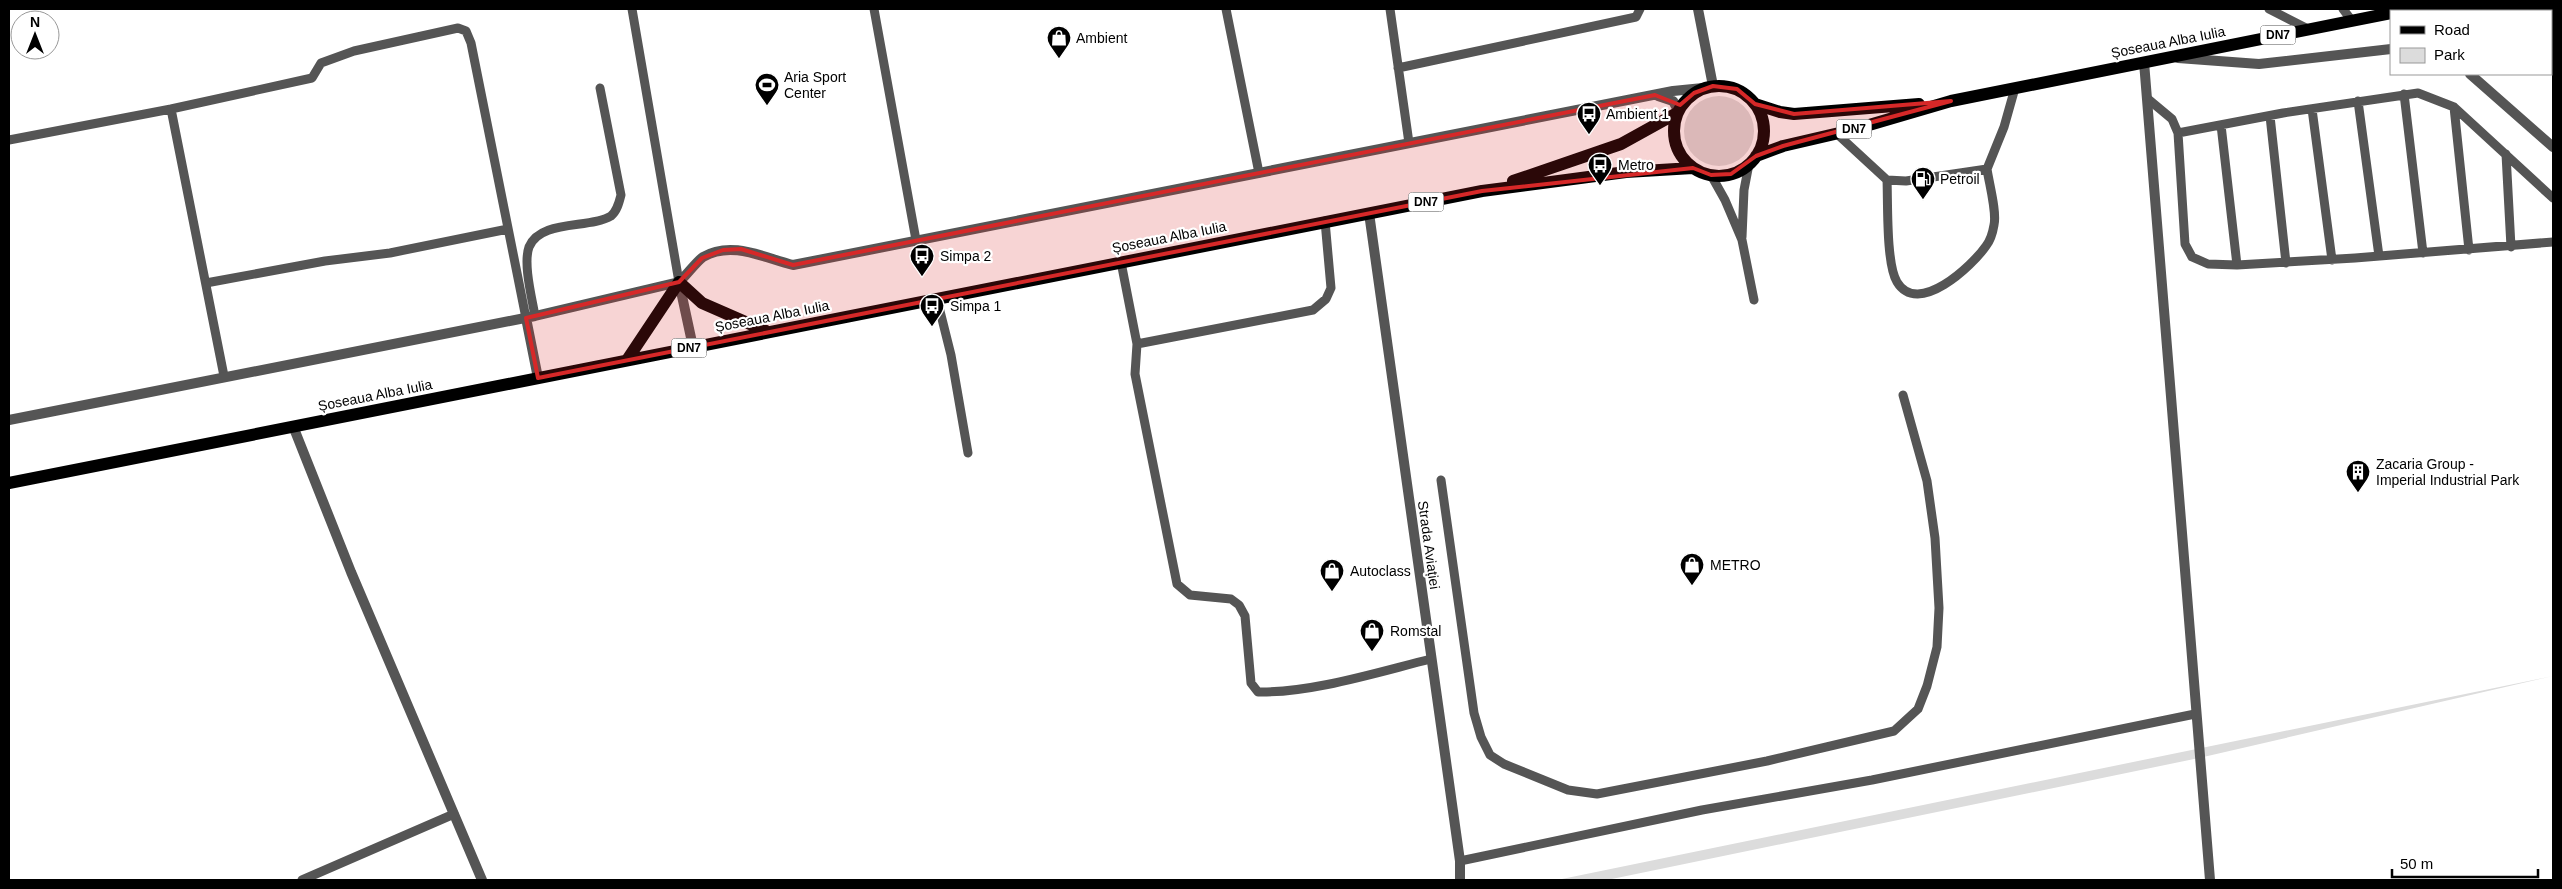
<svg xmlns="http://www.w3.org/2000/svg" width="2562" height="889" font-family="Helvetica,sans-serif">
  <rect width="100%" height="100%" fill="#fff"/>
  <!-- green -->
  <path fill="#dcdcdc" d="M1684 131a35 35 0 1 1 70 0a35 35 0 1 1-70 0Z
    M2553 676 2199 758 1607 880H1557Z"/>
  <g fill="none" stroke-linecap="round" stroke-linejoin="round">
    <!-- service -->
    <path stroke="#555" stroke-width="9" d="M632 9 679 282
      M874 9 916 240
      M1226 9 1259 173
      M1390 9 1409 143
      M2269 9 2308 29
      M2343 9 2352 21
      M1398 68 1636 17 1640 9
      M2404 94 2423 253
      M2148 99 2172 119 2178 133 2185 244 2192 257 2208 264 2237 265 2355 258 2553 242
      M2358 101 2379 256
      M2454 107 2469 250
      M171 109 312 78 321 63 354 51 458 28 466 31 471 43 526 318
      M2312 109 2332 260
      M2270 116 2286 263
      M2221 125 2237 265
      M1836 133 1887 180 1906 181 1987 169 2004 127 2015 88
      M2178 133 2283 113 2418 93 2454 107 2553 198
      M9 140 171 109 224 376
      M2506 154 2511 247
      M1711 175 1725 200 1742 240 1754 300
      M1887 180C1888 203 1886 264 1897 282 1918 317 1972 266 1986 246 1990 241 1993 231 1994 225 1997 212 1989 183 1987 169
      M1742 237 1744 190 1749 164
      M1121 262 1137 344 1135 374 1177 584 1190 595 1231 599 1239 605 1245 616 1251 683 1258 692C1312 693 1378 672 1431 659
      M206 283 325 261 390 253 508 229
      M937 299 951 355 968 453
      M535 316C532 298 523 264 529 247 540 219 590 229 611 216 617 211 619 203 621 195L600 88
      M1137 344 1313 310 1326 299 1331 288 1325 221
      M1441 480 1474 713 1481 737 1490 755 1504 764 1568 790 1597 794 1767 761 1894 731 1918 709 1927 686 1937 647 1939 608 1935 538 1927 481 1903 395
      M1460 861 1702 810 1872 780 2195 714
      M302 880 454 814"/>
    <!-- minor -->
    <path stroke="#555" stroke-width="10" d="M1698 9 1713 86
      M2423 9 2424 11
      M2178 58 2259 64 2391 49
      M2144 62 2210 880
      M2470 74 2553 147
      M1658 96 1673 101 1678 110
      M1369 213 1460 861V880
      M526 318 538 378
      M693 347 679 282C686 276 696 262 703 257 732 240 764 258 793 265L1673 91 1703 88
      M9 420 535 316 679 282
      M293 426 351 572 482 880"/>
    <!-- primary -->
    <path stroke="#000" stroke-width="12" d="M2400 11 2414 9
      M1674 131a45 45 0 1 1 90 0a45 45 0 1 1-90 0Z
      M1755 104 1780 112 1794 114 1919 104
      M1756 156 1783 146 1852 130 1951 101 2391 13
      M1513 181 1621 144 1677 113
      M627 360 679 282 702 303 766 331
      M9 483 1482 191 1626 172 1693 168"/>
  </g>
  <!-- marked area -->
  <path fill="#d62828" fill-opacity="0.2" stroke="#d62828" stroke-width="4" stroke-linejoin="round" d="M1713 86 1737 89 1755 104 1794 114 1951 101 1783 146 1756 156 1731 174 1711 175 1693 168 1482 191 538 378 526 318 679 282 702 258 723 250 741 249 793 265 1655 95 1680 105 1694 93Z"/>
  <!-- icons -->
  <defs>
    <symbol id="shop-pin" viewBox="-11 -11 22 30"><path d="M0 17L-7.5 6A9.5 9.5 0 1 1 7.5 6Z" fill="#000" stroke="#fff"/><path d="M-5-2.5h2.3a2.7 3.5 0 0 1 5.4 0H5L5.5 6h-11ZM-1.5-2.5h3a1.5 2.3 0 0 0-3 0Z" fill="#fff"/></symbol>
    <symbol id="stadium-pin" viewBox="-11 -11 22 30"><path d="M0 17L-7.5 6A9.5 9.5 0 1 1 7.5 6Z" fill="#000" stroke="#fff"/><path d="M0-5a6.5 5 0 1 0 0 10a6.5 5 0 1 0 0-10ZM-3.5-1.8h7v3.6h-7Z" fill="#fff"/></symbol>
    <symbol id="bus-pin" viewBox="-11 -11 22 30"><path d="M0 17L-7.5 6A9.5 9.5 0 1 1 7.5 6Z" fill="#000" stroke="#fff"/><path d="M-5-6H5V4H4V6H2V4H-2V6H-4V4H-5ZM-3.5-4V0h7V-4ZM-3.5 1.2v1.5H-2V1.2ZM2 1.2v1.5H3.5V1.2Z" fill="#fff"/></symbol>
    <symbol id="fuel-pin" viewBox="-11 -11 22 30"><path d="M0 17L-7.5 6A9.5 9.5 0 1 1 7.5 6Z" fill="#000" stroke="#fff"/><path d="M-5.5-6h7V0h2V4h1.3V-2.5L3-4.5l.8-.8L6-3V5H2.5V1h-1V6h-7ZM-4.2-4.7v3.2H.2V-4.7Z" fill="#fff"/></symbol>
    <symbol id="building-pin" viewBox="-11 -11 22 30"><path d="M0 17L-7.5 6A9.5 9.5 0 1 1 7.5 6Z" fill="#000" stroke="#fff"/><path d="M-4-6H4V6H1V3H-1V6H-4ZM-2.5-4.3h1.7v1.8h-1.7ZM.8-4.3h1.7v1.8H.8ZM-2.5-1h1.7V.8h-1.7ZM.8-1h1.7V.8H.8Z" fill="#fff"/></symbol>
  </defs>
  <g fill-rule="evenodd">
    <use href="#shop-pin" x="1045" y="24" width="28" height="38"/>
    <use href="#stadium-pin" x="753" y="71" width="28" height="38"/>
    <use href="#bus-pin" x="1575" y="100" width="28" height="38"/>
    <use href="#bus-pin" x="1586" y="151" width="28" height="38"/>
    <use href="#fuel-pin" x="1909" y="165" width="28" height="38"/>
    <use href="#bus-pin" x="908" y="242" width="28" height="38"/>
    <use href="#bus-pin" x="918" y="292" width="28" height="38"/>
    <use href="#building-pin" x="2344" y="458" width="28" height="38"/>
    <use href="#shop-pin" x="1678" y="551" width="28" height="38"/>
    <use href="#shop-pin" x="1318" y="557" width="28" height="38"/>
    <use href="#shop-pin" x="1358" y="617" width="28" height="38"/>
  </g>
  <g text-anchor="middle" stroke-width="4.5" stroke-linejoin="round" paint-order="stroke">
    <!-- shield labels -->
    <g fill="#fff" stroke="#4c4c4c" stroke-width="1">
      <rect x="2260.5" y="25.5" width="35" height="19" rx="4"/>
      <rect x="1836.5" y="119.5" width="35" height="19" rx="4"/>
      <rect x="1408.5" y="192.5" width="35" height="19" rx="4"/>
      <rect x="671.5" y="338.5" width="35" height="19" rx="4"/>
    </g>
    <g font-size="12" font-weight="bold" fill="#000">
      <text x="2278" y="39">DN7</text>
      <text x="1854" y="133">DN7</text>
      <text x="1426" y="206">DN7</text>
      <text x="689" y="352">DN7</text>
    </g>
    <!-- poi labels -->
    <g font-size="14" fill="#000" stroke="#fff" text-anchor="start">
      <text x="1076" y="43">Ambient</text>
      <text x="784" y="82">Aria Sport<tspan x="784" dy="16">Center</tspan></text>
      <text x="1606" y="119">Ambient 1</text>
      <text x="1618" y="170">Metro</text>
      <text x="1940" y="184">Petroil</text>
      <text x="940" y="261">Simpa 2</text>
      <text x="950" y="311">Simpa 1</text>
      <text x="2376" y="469">Zacaria Group -<tspan x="2376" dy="16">Imperial Industrial Park</tspan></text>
      <text x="1710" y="570">METRO</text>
      <text x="1350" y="576">Autoclass</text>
      <text x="1390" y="636">Romstal</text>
    </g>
    <!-- street labels -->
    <g font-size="14" fill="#000" stroke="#fff">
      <text transform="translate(2168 42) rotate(-11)" y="5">Șoseaua Alba Iulia</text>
      <text transform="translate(1169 237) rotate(-11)" y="5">Șoseaua Alba Iulia</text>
      <text transform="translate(772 316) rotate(-11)" y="5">Șoseaua Alba Iulia</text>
      <text transform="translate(375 395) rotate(-11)" y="5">Șoseaua Alba Iulia</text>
      <text transform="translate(1429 545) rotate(82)" y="5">Strada Aviației</text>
    </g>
  </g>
  <!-- border -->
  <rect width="2562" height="889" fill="none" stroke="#000000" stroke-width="20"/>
  <!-- legend -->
  <rect x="2390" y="10" width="162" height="65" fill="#ffffff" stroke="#999999"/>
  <rect x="2400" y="26" width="25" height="8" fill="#000000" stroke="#999999"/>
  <text x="2434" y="35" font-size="15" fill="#000000">Road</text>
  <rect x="2400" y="48" width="25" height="15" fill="#dcdcdc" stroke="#999999"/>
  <text x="2434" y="60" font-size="15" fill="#000000">Park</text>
  <!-- north arrow -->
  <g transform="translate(35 35)"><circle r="24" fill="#ffffff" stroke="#999999"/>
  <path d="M0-4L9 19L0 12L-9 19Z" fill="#000000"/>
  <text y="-8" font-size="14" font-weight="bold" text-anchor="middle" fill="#000000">N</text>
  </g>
  <!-- scale -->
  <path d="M2392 869v8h146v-8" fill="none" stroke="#000000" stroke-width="2.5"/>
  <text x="2400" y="869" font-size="15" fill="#000000" stroke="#ffffff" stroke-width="4" paint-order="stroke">50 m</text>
</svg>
